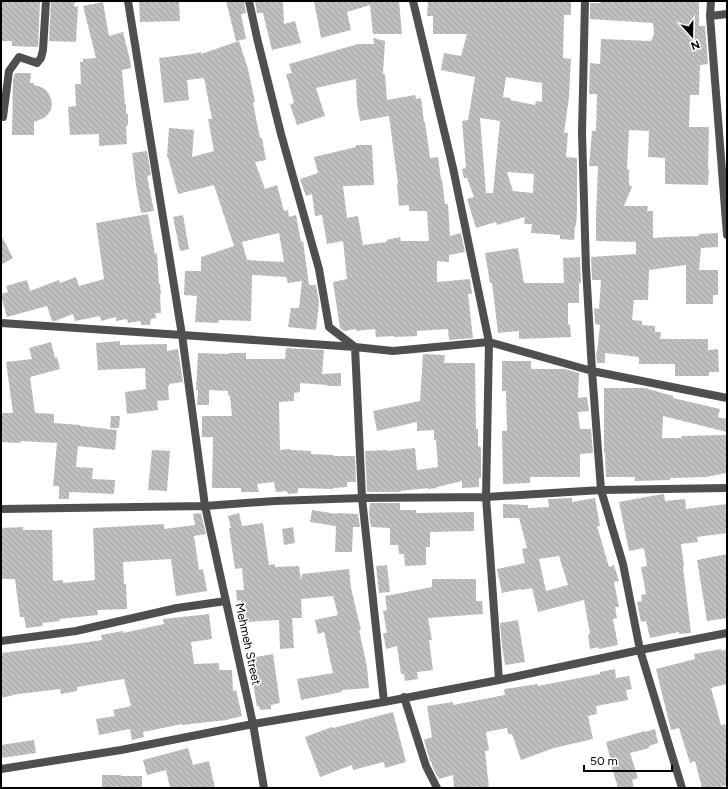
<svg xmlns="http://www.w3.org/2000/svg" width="728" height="789" font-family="Figtree,sans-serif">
  <defs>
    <pattern id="building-back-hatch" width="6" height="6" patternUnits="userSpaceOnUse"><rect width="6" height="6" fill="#bfbfbf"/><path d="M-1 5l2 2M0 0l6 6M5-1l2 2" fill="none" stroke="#a2a2a2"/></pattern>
  </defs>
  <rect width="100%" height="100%" fill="#fff"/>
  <!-- building -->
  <path fill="url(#building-back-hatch)" fill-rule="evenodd" d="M1 1H40L38 47 12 46V41H1Z
    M51 1H75L74 7 78 6 76 42 49 41Z
    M139 1H179L180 21 140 22Z
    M226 1H244L246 13 241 14 246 39 236 41Z
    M255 1H283L284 24 295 21 301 43 272 50 263 13H257Z
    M314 1H399L402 34H373L370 5 347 12 351 30 321 38Z
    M428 1H571V15H564L563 58 571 59 569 97 564 133H568L566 157 577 158V212L576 226H575L574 240 560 239V235L531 233 532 224H524L525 217 497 225 496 222 476 228 467 199 474 197 467 178H464L462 169 466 168 462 121 468 120 475 77 441 70 444 53 461 56 467 34H433V16H427ZM506 77 542 83V102L536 101 535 105 510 100 511 98 503 97ZM480 118 500 121 493 193H486ZM507 172 534 174 533 193 513 191Z
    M600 1H699V26H705L708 64 700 65 699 95H690L689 127H709L708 169H709L708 185 665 184V158L648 157 649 131 629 130 627 169H629V185L632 187 624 206H648L647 211H653V238L667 237 699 236V234L718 233V247L701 248 699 270H718V295H713V304H686V265L649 270 648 300H634L632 320 642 321V325L655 326V332H661L660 339H708V350L718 349 719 372H709V376H675V364H639V357L605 353V363H597L596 352H602H597L600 325 595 324 594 308 599 309 601 280H592L591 257 636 254V242L596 241V217L598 166H589L592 131H596L597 94H589L590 63 600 64 601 39 651 41 654 34 653 23 590 19V3H600Z
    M103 2 109 36 123 32 130 60 131 68 122 70 125 104H126V114H128V125L126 126 127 144 99 146V134L70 135 68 107 76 106 75 84H81L80 62H83V59L96 58 83 6Z
    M373 38 385 41 383 74H385L387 100 415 95 416 99 421 98 424 122H425L430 158 438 157 441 179H442L445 204H448L450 236 461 233 465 252 449 255V262L437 261V282L470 279 472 294H468L473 338 449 340 448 329 417 331V336L394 337V336L376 337 375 329 356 331V329L344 331 340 328 333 282 347 279 343 241 327 244 322 215 315 216 312 194 306 196 300 179 318 173 314 157 356 147V145H372L374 185 343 186 347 218 358 216 363 245 387 242 386 240 400 237 401 241H429L427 211H409V205L399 206 397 184H398L389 116 360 121 357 104 356 79 316 88 325 116 297 125 290 105 294 103 286 74 292 73 289 64 358 44H374Z
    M239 41 248 69 255 102 253 103 260 138H262L266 160 255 162 265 189 277 185 284 211 288 210 289 217 296 215 301 242 303 241 309 285H316L319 302 316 330 288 327 291 308H299L302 281 288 283 286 277 252 275 251 321 219 320 218 323 195 322 197 296 184 295 185 271H201V257L234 246 214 185 178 194 168 157H167L169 128 194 130 192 157 214 151 208 119H212L204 78 187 80 189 100 164 103 159 58 191 54 201 52V54ZM279 233 284 262 247 260 242 242Z
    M15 73H31L30 83H34V85L41 87 46 90 49 94 51 99 52 104 51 110 48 114 44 118 34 122V135H12L13 80Z
    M147 151 151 175 147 176 154 211 141 213 136 185 132 153Z
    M148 214 155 254 157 253 159 284H160L161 294H160L161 313H155L156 318 151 319 150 325H141V321L128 323 127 319 116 321V317L101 321 100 316 75 321 73 314 55 321H52L47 306 7 317 1 296V294L8 292 6 286 27 280 30 291 59 280 60 283 76 277 79 286 104 279 96 223Z
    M183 215 189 249 180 251 173 217Z
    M1 235 13 258 1 265Z
    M518 248 524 283H564L563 258 580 257 581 283H579V303H568V325L570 324 571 337 519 339V331L498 333 492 283H490L485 253Z
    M120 341V345L167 344V351L178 349 183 382 169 384V386H168L169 400 157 401 158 410 127 414 125 392 146 389 145 368 98 370 96 343Z
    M51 342 55 358 57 357 60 369 30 377 35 413 54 414V423L80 425V426L117 430 115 450 78 446 76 467 93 468 92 479 115 480 114 494 69 492V499H59V486H53L57 443 21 441 20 443 1 442V413H13L6 362 32 359 29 348Z
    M286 348 324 350 322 374 341 373V386H327V385L300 383V392L294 393V401L279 402 280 450 290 449 291 450 311 451V454L334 455V456H355L356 482H347V487L333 488V489L298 488V493L288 494 287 491 276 492 274 482 257 484 259 492H241V488H212L213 437H202V416H232L230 396H228V391L209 390V405H197L198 390H196L198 353 229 354V353H246V359H285Z
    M423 354 445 355 444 363H475L476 429H478V446L481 447V478H479V487L462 488V481L437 487V488L428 489V488L400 491V492H367L365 451 387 450V451L415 448 417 470 438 467 436 440H434V430L417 431V422L377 431 373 411 420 401Z
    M502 361H531V369H565L579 373 578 398 587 397 589 411 578 412 580 429H591L593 453 580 454V477H530V483L503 484 502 431H507L506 391H502Z
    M604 388H645L673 396V398L720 409 718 417 727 419V432L663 416 662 438H682L681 436 727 435V473L705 477 670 478V480L635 481V477H606L605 453H604Z
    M111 416H120L119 428H110Z
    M152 450 170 451 167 491 148 490Z
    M664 494 665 501 685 499 686 509 727 504V533L697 537 698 542 681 544 684 566 683 567 691 633 679 634V632L650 638 646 621 641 622 637 602 642 601 641 595 646 594 641 567 647 566 644 548 629 551 619 502 657 495Z
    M572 498V502L595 498 600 526H597L609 567 614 565 619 581 614 582 619 607H615L617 618 613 619 618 645 599 649V647L590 649 588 634H590L584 600 538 612 532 588 521 590V589L502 593 497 569 525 563 522 549 527 548 519 518H503V504L528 505V508L549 507 548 499ZM559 556 568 585 546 591 539 559Z
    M370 503H400V510H416V513L474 512V531L430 532V547H426V565L405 566 404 554H399L398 545H390V528L371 527 369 514Z
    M312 510 337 514V513L358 514 360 527H353L352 552H335L336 526 310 522Z
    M201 513 206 534 194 536 199 570 203 569 207 591 176 596 171 559 123 562 124 584H126L127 609 97 610 98 615 59 619 60 621 42 623 43 626 26 628 24 617H20L15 579H1V528L23 527V530H52L53 581 63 580V583L95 580 93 528 164 524V529L195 525 193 514Z
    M239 513 242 526 263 523 269 565 275 564V567L299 566 301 581 302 574 349 569 351 588 361 630H359L367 667 369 688 342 690V692L301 700 297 679 333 673 324 632 318 634 315 620 338 615 333 596 301 599 302 618H292L294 648 280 649 279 620 246 622 245 603H241V600L237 601 236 590H244L242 568 235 569 229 528H231L228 516Z
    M293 527 295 543 284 545 282 529Z
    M727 554V618L707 621 697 560Z
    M387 565 390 592 379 593 376 566Z
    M432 579H476V601H482L483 614 428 618 432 640H429L433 670 417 672 418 679 405 681 404 674H401L397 646 386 649 383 633H387L383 611 387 610 385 596 432 587Z
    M209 614 212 639 191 642 194 664 219 663V670H232L233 691 236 690 242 716 226 720 182 725V724L143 732 144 737 132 740 130 729 99 735 96 719 115 716 113 710 131 706 124 679 77 687V691L61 694 60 689 18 694 1 698V653L67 645 102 640 101 635 123 631V633L164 624 163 619Z
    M518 620 525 662 505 665 502 646 500 623Z
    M721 649 722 651 727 649V684L711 688 721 725 725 724 727 730V785L715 788H702L695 761 690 763 679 728 671 730 656 669 695 659 694 654Z
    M273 654 280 703 271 705V709L260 710 259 706 257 707 249 658Z
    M615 669 616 678 629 676 632 689 626 690 628 700 596 706 597 714 588 716 593 739 554 748 521 760 512 734H508L507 728 486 732 489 750 485 751 489 788H454L453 775 439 779 433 768 431 761H430L424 740 432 737 427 706 453 702V705L505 695 504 689 538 684V686L600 674V672Z
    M393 712 406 762 385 768 384 762 353 770 352 765 320 777 305 737 332 727 333 728Z
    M655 729 658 743 649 746V748L630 753 638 778 632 780 634 788H618L610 761H611L606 742 645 731V732Z
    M34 740 36 753 1 758V745Z
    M188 748 193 765 209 761 215 788H170L166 770 147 775 143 760Z
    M102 775H121V776H142V788H102Z"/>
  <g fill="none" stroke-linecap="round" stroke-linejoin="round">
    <!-- street -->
    <path stroke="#4f4f4f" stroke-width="8" d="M128 1 182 335 205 506 253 724 264 788
      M249 1 257 38 281 134 319 269 329 327 355 347 362 498 384 702
      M413 1 453 168 489 342 486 497 499 680
      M585 1 582 133 586 268 592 371 601 490 623 564 640 650 682 788
      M711 1 710 16 727 235
      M710 16 727 14
      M3 117 9 71 19 57 37 63 41 58 43 50 46 1
      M1 323 182 335 355 347 393 351 489 342 592 371 727 398
      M1 509 205 506 275 501 362 498 486 497 601 490 727 488
      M1 641 76 631 177 608 226 601
      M404 697 426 766 437 788
      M1 769 121 750 253 724 384 702 499 680 640 650 727 633"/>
  </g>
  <g text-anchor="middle" stroke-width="3" stroke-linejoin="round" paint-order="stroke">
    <!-- street labels -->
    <g font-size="12" fill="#000" stroke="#fff">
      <text transform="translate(248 644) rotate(78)" y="4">Mehmeh Street</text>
    </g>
  </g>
  <!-- border -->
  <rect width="728" height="789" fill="none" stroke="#000000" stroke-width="4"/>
  <!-- north arrow -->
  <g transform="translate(692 36) rotate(160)" stroke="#ffffff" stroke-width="3" paint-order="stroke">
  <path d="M0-3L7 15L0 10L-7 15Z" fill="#000000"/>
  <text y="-6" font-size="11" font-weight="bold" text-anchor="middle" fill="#000000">N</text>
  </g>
  <!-- scale -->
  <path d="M584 765v6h88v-6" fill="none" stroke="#000000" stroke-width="2"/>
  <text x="590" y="765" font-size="12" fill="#000000" stroke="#ffffff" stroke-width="3" paint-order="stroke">50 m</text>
</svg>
